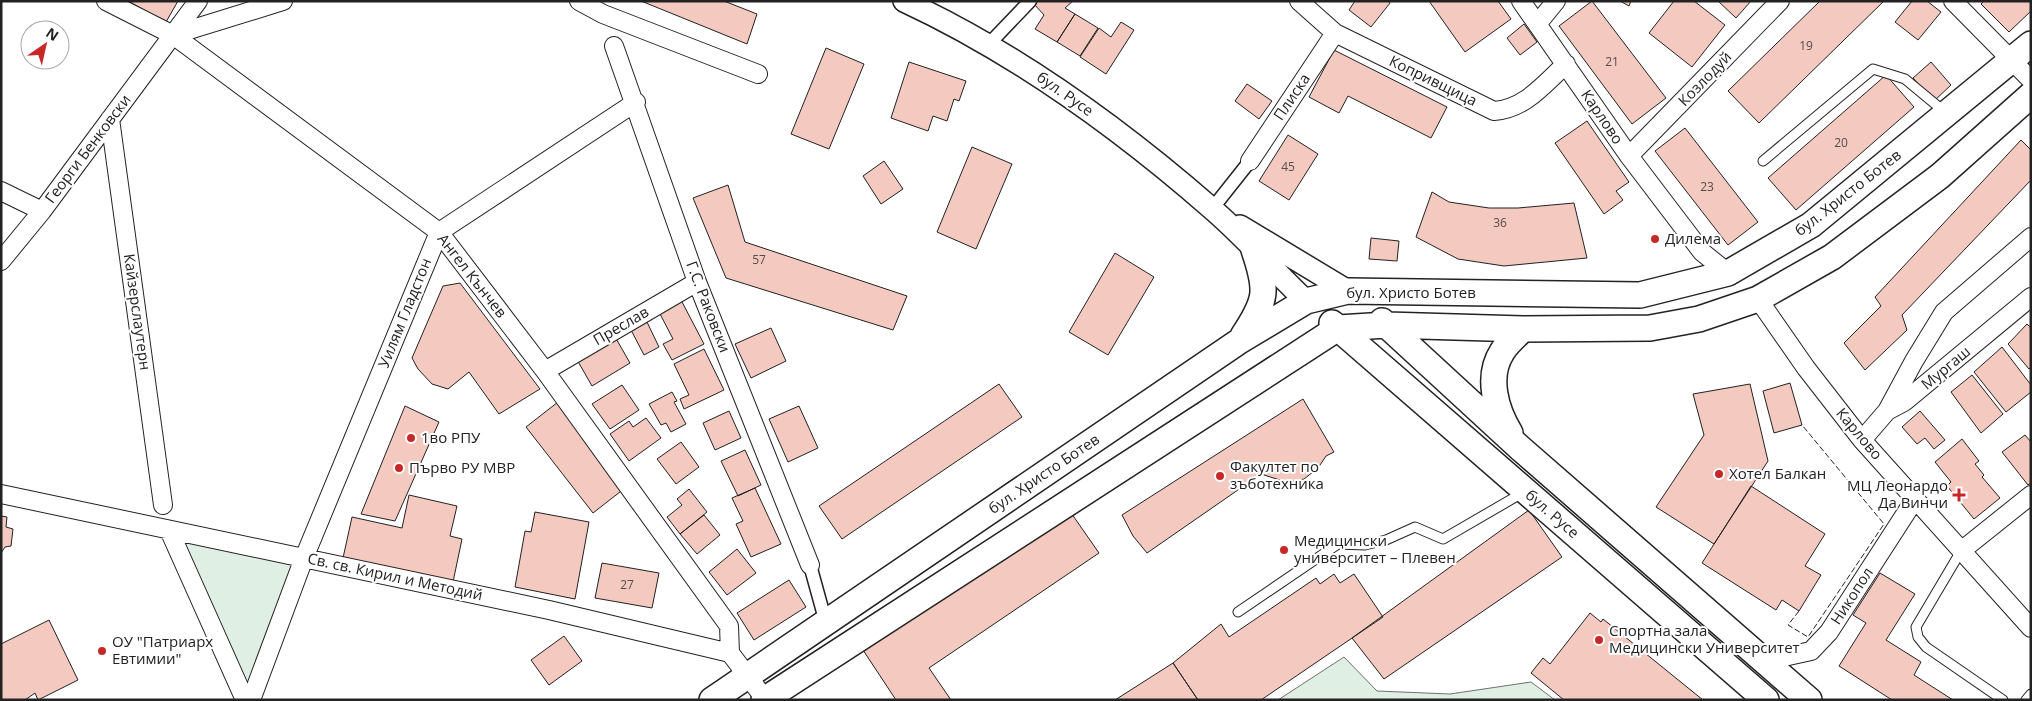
<svg xmlns="http://www.w3.org/2000/svg" width="2032" height="701" font-family="'Open Sans',sans-serif">
  <rect width="100%" height="100%" fill="#fff"/>
  <!-- green -->
  <path fill="#e0efe3" stroke="#6f6f6f" d="M169 530 304 558 251 700Z
    M1344 657 1377 691 1450 694 1531 682 1555 700H1278Z"/>
  <!-- building -->
  <path fill="#f3c9c0" stroke="#222" d="M128 1H178L166 22Z
    M641 1H724L757 14 747 44Z
    M1037 1H1073L1065 8 1075 14 1057 42 1035 29 1044 15 1034 4Z
    M1355 1H1389L1390 3 1371 27 1349 10Z
    M1429 1H1498L1511 19 1465 52Z
    M1592 1 1666 98 1632 124 1559 26Z
    M1620 1H1631L1629 6Z
    M1674 1H1694L1725 25 1692 67 1649 33Z
    M1718 1H1751L1736 18Z
    M1820 1H1884L1759 123 1728 91Z
    M1912 1H1927L1941 12 1918 40 1895 22Z
    M1984 1H2031V11L2009 32 1981 4Z
    M1075 14 1098 28 1080 56 1057 42Z
    M1121 22 1134 30 1106 74 1080 57 1099 28 1111 37Z
    M1524 24 1537 42 1520 55 1507 38Z
    M826 48 864 64 829 149 791 134Z
    M1334 50 1447 107 1431 138 1348 96 1339 113 1309 97Z
    M909 62 966 81 959 101 954 99 947 121 933 116 928 131 891 118Z
    M1931 62 1951 85 1934 101 1913 78Z
    M1886 75 1914 107 1796 210 1768 178Z
    M1247 84 1272 101 1259 119 1235 101Z
    M1587 121 1629 182 1616 191 1623 200 1604 214 1555 143Z
    M1685 128 1758 222 1728 245 1655 151Z
    M1288 135 1318 154 1289 200 1259 181Z
    M2021 140 2031 150V180L1902 315 1907 330 1865 370 1844 343 1881 306 1875 297Z
    M972 147 1012 164 976 249 937 232Z
    M884 161 903 189 881 204 863 176Z
    M728 185 745 242 907 296 893 330 726 278 693 198Z
    M1432 192 1449 202 1489 208H1518L1574 203 1587 258 1504 266 1458 259 1416 237Z
    M1371 238 1399 241 1397 261 1369 259Z
    M1115 253 1154 277 1108 355 1069 332Z
    M460 283 540 389 499 414 469 372 448 389 432 384 418 369 412 358 443 286Z
    M681 300 704 344 672 360 663 344 673 339 659 312Z
    M647 322 659 347 644 355 631 330Z
    M2027 324 2031 328V367L2029 369 2008 344Z
    M771 328 786 361 751 378 735 344Z
    M614 335 630 363 592 386 576 358Z
    M2002 347 2031 385V392L2006 412 1974 372Z
    M704 349 724 390 684 409 680 399 689 395 674 364Z
    M1972 375 2003 414 1981 433 1951 392Z
    M1790 383 1802 425 1774 433 1763 391Z
    M999 384 1022 417 842 539 819 506Z
    M1750 384 1768 461 1714 544 1656 507 1704 435 1693 394Z
    M622 385 639 410 610 429 592 404Z
    M672 392 677 401 674 402 686 424 671 432 666 423 661 425 649 404Z
    M1303 399 1334 452 1326 456 1318 468 1304 479 1289 483 1261 474 1147 553 1133 536 1122 515Z
    M558 402 625 488 593 513 526 427Z
    M405 406 439 422 395 521 361 514Z
    M799 406 818 448 788 462 769 419Z
    M729 411 741 438 715 450 703 423Z
    M1920 411 1945 440 1934 449 1925 438 1917 444 1902 427Z
    M646 418 661 438 629 461 610 434 629 421 633 427Z
    M2025 435 2031 442V483L2028 485 2002 452Z
    M1962 439 1979 461 1975 464 1984 475 1982 477 2000 498 1974 519 1947 486 1951 482 1935 462Z
    M681 442 699 467 676 484 657 459Z
    M745 450 761 485 738 496 721 461Z
    M1751 486 1825 534 1805 566 1821 575 1799 611 1782 600 1776 610 1702 563Z
    M755 488 781 544 751 557 736 524 743 521 732 498Z
    M689 489 707 512 680 534 667 517 682 505 677 499Z
    M409 495 457 506 450 536 462 539 453 582 343 558 352 517 402 528Z
    M1067 507 1099 553 929 668 951 700H896L861 647Z
    M1529 510 1562 557 1384 679 1352 638Z
    M535 512 589 522 575 599 515 587 525 531 531 532Z
    M704 515 720 535 697 554 680 534Z
    M1 516 7 517 6 527 13 529 11 546 5 547 1 553Z
    M737 549 756 573 727 595 709 572Z
    M602 563 659 573 652 608 595 598Z
    M1880 573 1915 594 1886 640 1921 662 1914 675 1953 700H1892L1839 666 1866 623 1853 615Z
    M1334 574 1340 583 1354 574 1383 617 1261 700H1198L1173 663 1221 624 1229 637 1316 578 1320 584Z
    M789 580 806 607 754 640 737 613Z
    M1590 613 1601 622 1603 619 1703 700H1564L1531 673 1543 658 1550 664Z
    M49 620 78 680 38 700 35 693 25 700H1V644Z
    M564 636 582 661 549 685 531 660Z
    M1173 663 1198 700H1115Z"/>
  <g fill="none" stroke-linecap="round" stroke-linejoin="round">
    <defs>
      <path id="service" d="M1763 161 1873 69 1905 79 1946 113
        M1961 551 1916 627 1918 637 1926 647 2003 700
        M1238 612 1338 544 1365 545 1386 540 1415 527 1443 539 1524 492
        M2026 700 2031 694"/>
      <path id="pedestrian" d="M989 44 1030 1
        M1212 209 1250 161
        M810 565 826 623"/>
      <path id="minor" d="M106 1 173 35 439 232 545 371 729 626 730 653
        M579 1 603 14 758 74
        M1299 1 1335 33 1494 111C1525 109 1544 84 1566 64
        M1521 1 1629 156 1702 252 1728 273
        M1953 1 2031 80
        M1538 23 1556 1
        M173 35 283 1
        M614 46 697 282 810 565
        M110 119 163 505
        M1629 156 1780 1
        M1250 161 1335 33
        M1 191 42 211
        M1 261 42 211 198 1
        M1758 299 1806 368 1862 440 2031 628
        M545 371 697 282
        M1887 411 1914 361 1944 312 2031 237
        M1862 440 1887 411 1904 402 2031 297
        M1 494 549 610 730 653 765 699
        M169 530 245 700
        M1961 551 2031 495
        M1766 661 1811 651 1829 632 1915 499
        M251 700 304 558 439 232 636 102"/>
      <path id="tertiary" d="M904 1C1016 53 1118 127 1211 208 1245 237 1274 271 1306 301
        M1240 226 1348 291"/>
      <path id="secondary" d="M1382 321 1520 448 1809 700
        M1332 323 1766 700
        M1243 336C1267 300 1268 291 1254 250
        M1510 433C1496 410 1486 377 1502 352 1507 343 1516 336 1523 329
        M712 700 1241 340 1306 301 1348 291 1640 295 1728 273 1811 225 2031 44
        M764 700 1338 328 1387 325 1523 329 1650 328 1699 319 1758 299 1832 257 1940 176 2031 95"/>
    </defs>
    <!-- service casing -->
    <use href="#service" stroke="#222" stroke-width="11"/>
    <!-- pedestrian casing -->
    <use href="#pedestrian" stroke="#222" stroke-width="15"/>
    <!-- minor casing -->
    <use href="#minor" stroke="#222" stroke-width="20"/>
    <!-- tertiary casing -->
    <use href="#tertiary" stroke="#222" stroke-width="24"/>
    <!-- secondary casing -->
    <use href="#secondary" stroke="#222" stroke-width="28"/>
    <!-- service -->
    <use href="#service" stroke="#fff" stroke-width="9"/>
    <!-- pedestrian -->
    <use href="#pedestrian" stroke="#fff" stroke-width="12"/>
    <!-- minor -->
    <use href="#minor" stroke="#fff" stroke-width="18"/>
    <!-- tertiary -->
    <use href="#tertiary" stroke="#fff" stroke-width="21"/>
    <!-- secondary -->
    <use href="#secondary" stroke="#fff" stroke-width="25"/>
    <!-- fence -->
    <path stroke="#222" stroke-width="1" stroke-dasharray="6 2.5" stroke-linecap="butt" d="M1799 611 1788 625 1808 637 1884 524 1802 425"/>
  </g>
  <!-- markers -->
  <g fill="#c62828" stroke="#fff" stroke-width="2">
    <circle cx="1655" cy="239" r="5"/>
    <circle cx="411" cy="438" r="5"/>
    <circle cx="399" cy="468" r="5"/>
    <circle cx="1719" cy="474" r="5"/>
    <circle cx="1220" cy="476" r="5"/>
    <path d="M1956.5 487.5h5v5h5v5h-5v5h-5v-5h-5v-5h5z"/>
    <circle cx="1284" cy="550" r="5"/>
    <circle cx="1599" cy="640" r="5"/>
    <circle cx="102" cy="651" r="5"/>
  </g>
  <g text-anchor="middle" stroke-width="4" stroke-linejoin="round" paint-order="stroke">
    <!-- number labels -->
    <g font-size="12" fill="#564c4a">
      <text x="1806" y="50">19</text>
      <text x="1612" y="66">21</text>
      <text x="1841" y="147">20</text>
      <text x="1288" y="171">45</text>
      <text x="1707" y="191">23</text>
      <text x="1500" y="227">36</text>
      <text x="759" y="264">57</text>
      <text x="627" y="589">27</text>
    </g>
    <!-- street labels -->
    <g font-size="15" fill="#222" stroke="#fff">
      <text transform="translate(1705 79) rotate(-46)" y="5">Козлодуй</text>
      <text transform="translate(1433 81) rotate(26)" y="5">Копривщица</text>
      <text transform="translate(1065 94) rotate(35)" y="5">бул. Русе</text>
      <text transform="translate(1292 97) rotate(-56)" y="5">Плиска</text>
      <text transform="translate(1602 117) rotate(56)" y="5">Карлово</text>
      <text transform="translate(88 149) rotate(-53)" y="5">Георги Бенковски</text>
      <text transform="translate(1848 193) rotate(-38)" y="5">бул. Христо Ботев</text>
      <text transform="translate(472 276) rotate(52)" y="5">Ангел Кънчев</text>
      <text x="1411" y="298">бул. Христо Ботев</text>
      <text transform="translate(708 307) rotate(69)" y="5">Г.С. Раковски</text>
      <text transform="translate(137 312) rotate(82)" y="5">Кайзерслаутерн</text>
      <text transform="translate(405 313) rotate(-68)" y="5">Уилям Гладстон</text>
      <text transform="translate(621 326) rotate(-30)" y="5">Преслав</text>
      <text transform="translate(1946 368) rotate(-40)" y="5">Мургаш</text>
      <text transform="translate(1859 434) rotate(50)" y="5">Карлово</text>
      <text transform="translate(1044 474) rotate(-34)" y="5">бул. Христо Ботев</text>
      <text transform="translate(1552 514) rotate(41)" y="5">бул. Русе</text>
      <text transform="translate(395 577) rotate(12)" y="5">Св. св. Кирил и Методий</text>
      <text transform="translate(1852 596) rotate(-57)" y="5">Никопол</text>
    </g>
    <!-- poi labels -->
    <g font-size="15" fill="#222" stroke="#fff" text-anchor="start">
      <text x="1665" y="244">Дилема</text>
      <text x="421" y="443">1во РПУ</text>
      <text x="1230" y="472">Факултет по<tspan x="1230" dy="17">зъботехника</tspan></text>
      <text x="409" y="473">Първо РУ МВР</text>
      <text x="1729" y="479">Хотел Балкан</text>
      <text x="1948" y="491" text-anchor="end">МЦ Леонардо<tspan x="1948" dy="17">Да Винчи</tspan></text>
      <text x="1294" y="546">Медицински<tspan x="1294" dy="17">университет – Плевен</tspan></text>
      <text x="1609" y="636">Спортна зала<tspan x="1609" dy="17">Медицински Университет</tspan></text>
      <text x="112" y="647">ОУ "Патриарх<tspan x="112" dy="17">Евтимии"</tspan></text>
    </g>
  </g>
  <!-- border -->
  <rect width="2032" height="701" fill="none" stroke="#222222" stroke-width="5"/>
  <!-- north arrow -->
  <g transform="translate(45 45) rotate(34)"><circle r="24" fill="#ffffff" stroke="#a7a7a7"/>
  <path d="M0-4L9 19L0 12L-9 19Z" fill="#c62828"/>
  <text y="-8" font-size="14" font-weight="bold" text-anchor="middle" fill="#222222">N</text>
  </g>
</svg>
